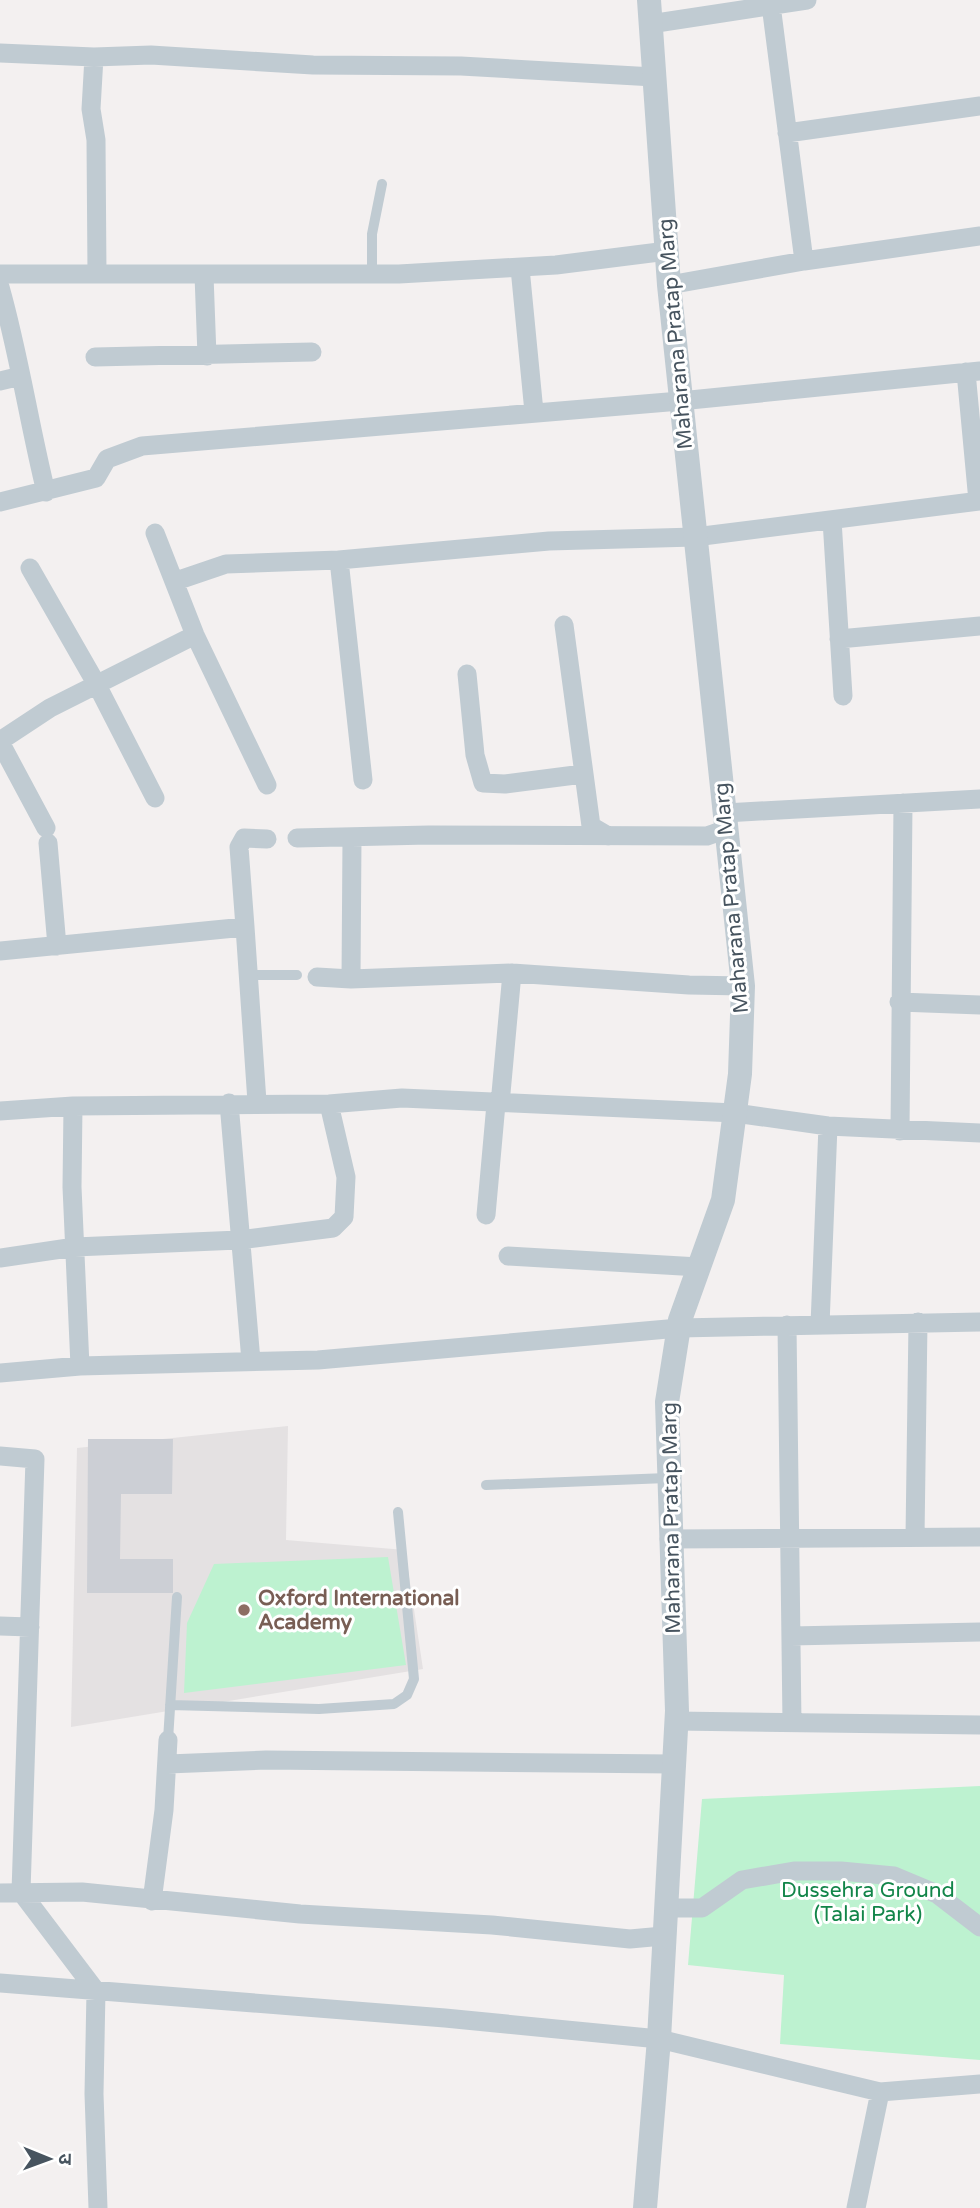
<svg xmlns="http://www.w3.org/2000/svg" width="980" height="2208" font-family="'Varela Round','Noto Sans Devanagari',sans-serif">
  <rect width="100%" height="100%" fill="#f3f0f0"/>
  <!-- education -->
  <path fill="#e4e1e2" d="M288 1426 286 1540 405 1550 423 1669 71 1727 77 1448Z"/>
  <!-- green -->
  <path fill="#bdf2d0" d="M388 1557 406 1665 184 1693 187 1623 214 1564Z
    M980 1786V2060L780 2044 784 1975 688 1965 702 1799Z"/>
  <!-- building -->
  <path fill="#cccfd5" d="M88 1439H173L172 1494H121L120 1559H173V1593H87Z"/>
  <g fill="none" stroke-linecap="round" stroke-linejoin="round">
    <!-- service -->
    <path stroke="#c0cbd2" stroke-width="10" d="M372 274V234L382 184
      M250 975H297
      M486 1485 667 1478
      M170 1705 319 1709 394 1704 407 1695 414 1679 398 1512
      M168 1740 177 1597"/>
    <!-- minor -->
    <path stroke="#c0cbd2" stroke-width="19" d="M771 5 804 261
      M650 24 807 0
      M0 53 94 57 151 55 313 65 461 66 654 77
      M94 57 91 109 96 140 97 274
      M787 133 980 106
      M520 268 534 412
      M0 274H399L556 265 667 251
      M204 275 207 356
      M669 285 804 261 980 236
      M0 287C19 354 29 423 46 492
      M95 357 312 352
      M966 372 978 501
      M0 381 21 376
      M0 502 96 478 107 459 142 446 680 401 980 371
      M832 520 843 696
      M155 533 195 635 267 785
      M339 560 363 780
      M30 568 97 685 155 798
      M176 581 226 564 339 560 549 541 695 537 980 501
      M564 625 591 826 608 836
      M839 639 980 626
      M467 674 475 755 483 783 505 784 583 774
      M0 741 50 708 195 635
      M0 742 46 828
      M725 813 980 799
      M297 838 429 835 707 836 727 829
      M352 838 351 979 512 973 689 985 743 986
      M48 843 57 946
      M245 927 239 847 244 838 267 839
      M0 951 245 927 257 1102
      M317 977 351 979
      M899 1002 980 1005
      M229 1103 251 1361
      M500 1104 512 973
      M73 1106 72 1187 80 1366 318 1360 679 1328 980 1322
      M0 1111 73 1106 329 1104 402 1098 735 1113 828 1126 980 1133
      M900 1131 903 803
      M486 1215 496 1104
      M508 1256 699 1267
      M0 1258 75 1247 239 1240 333 1228 344 1217 346 1177 329 1104
      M787 1325 792 1723
      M820 1325 828 1126
      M0 1373 80 1366
      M0 1456 35 1459 21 1892 96 1991 94 2094 98 2208
      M915 1537 918 1322
      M669 1539 980 1537
      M0 1626 30 1627
      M791 1636 980 1632
      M676 1721 980 1725
      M168 1764 266 1760 673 1764
      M0 1893 82 1892 300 1914 492 1925 630 1939 663 1936
      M152 1901 164 1810 168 1740
      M665 1908H702L742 1880 794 1871H841L894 1876 937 1894 980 1927
      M0 1983 445 2018 659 2039 880 2092 980 2084
      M856 2208 880 2092"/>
    <!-- tertiary -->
    <path stroke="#c0cbd2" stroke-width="24" d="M645 2208 659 2039 677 1711 667 1402 680 1320 723 1200 740 1074 743 986 669 285 649 0"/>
  </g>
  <!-- markers -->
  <circle fill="#8d6e63" stroke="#fff" stroke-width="2.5" cx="244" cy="1610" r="7"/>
  <g text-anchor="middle" stroke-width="6" stroke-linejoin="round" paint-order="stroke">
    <!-- street labels -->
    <g font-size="21" fill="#47545f" stroke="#fff">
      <text transform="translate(675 334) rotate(-95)" y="7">Maharana Pratap Marg</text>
      <text transform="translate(731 898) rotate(-95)" y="7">Maharana Pratap Marg</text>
      <text transform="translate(671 1518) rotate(-91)" y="7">Maharana Pratap Marg</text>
    </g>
    <!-- education labels -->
    <g font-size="21" font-weight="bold" fill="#785e54" stroke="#fff" text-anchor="start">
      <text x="258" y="1605">Oxford International<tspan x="258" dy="24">Academy</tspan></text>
    </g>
    <!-- park labels -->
    <g font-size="21" fill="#128549" stroke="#fff">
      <text x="868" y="1897">Dussehra Ground<tspan x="868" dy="24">(Talai Park)</tspan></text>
    </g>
  </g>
  <!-- north arrow -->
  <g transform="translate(49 2159) rotate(91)" stroke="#ffffff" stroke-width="5" paint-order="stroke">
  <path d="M0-5L12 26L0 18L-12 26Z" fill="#47545f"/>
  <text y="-10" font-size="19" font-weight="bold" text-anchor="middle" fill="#47545f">उ</text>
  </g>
</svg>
